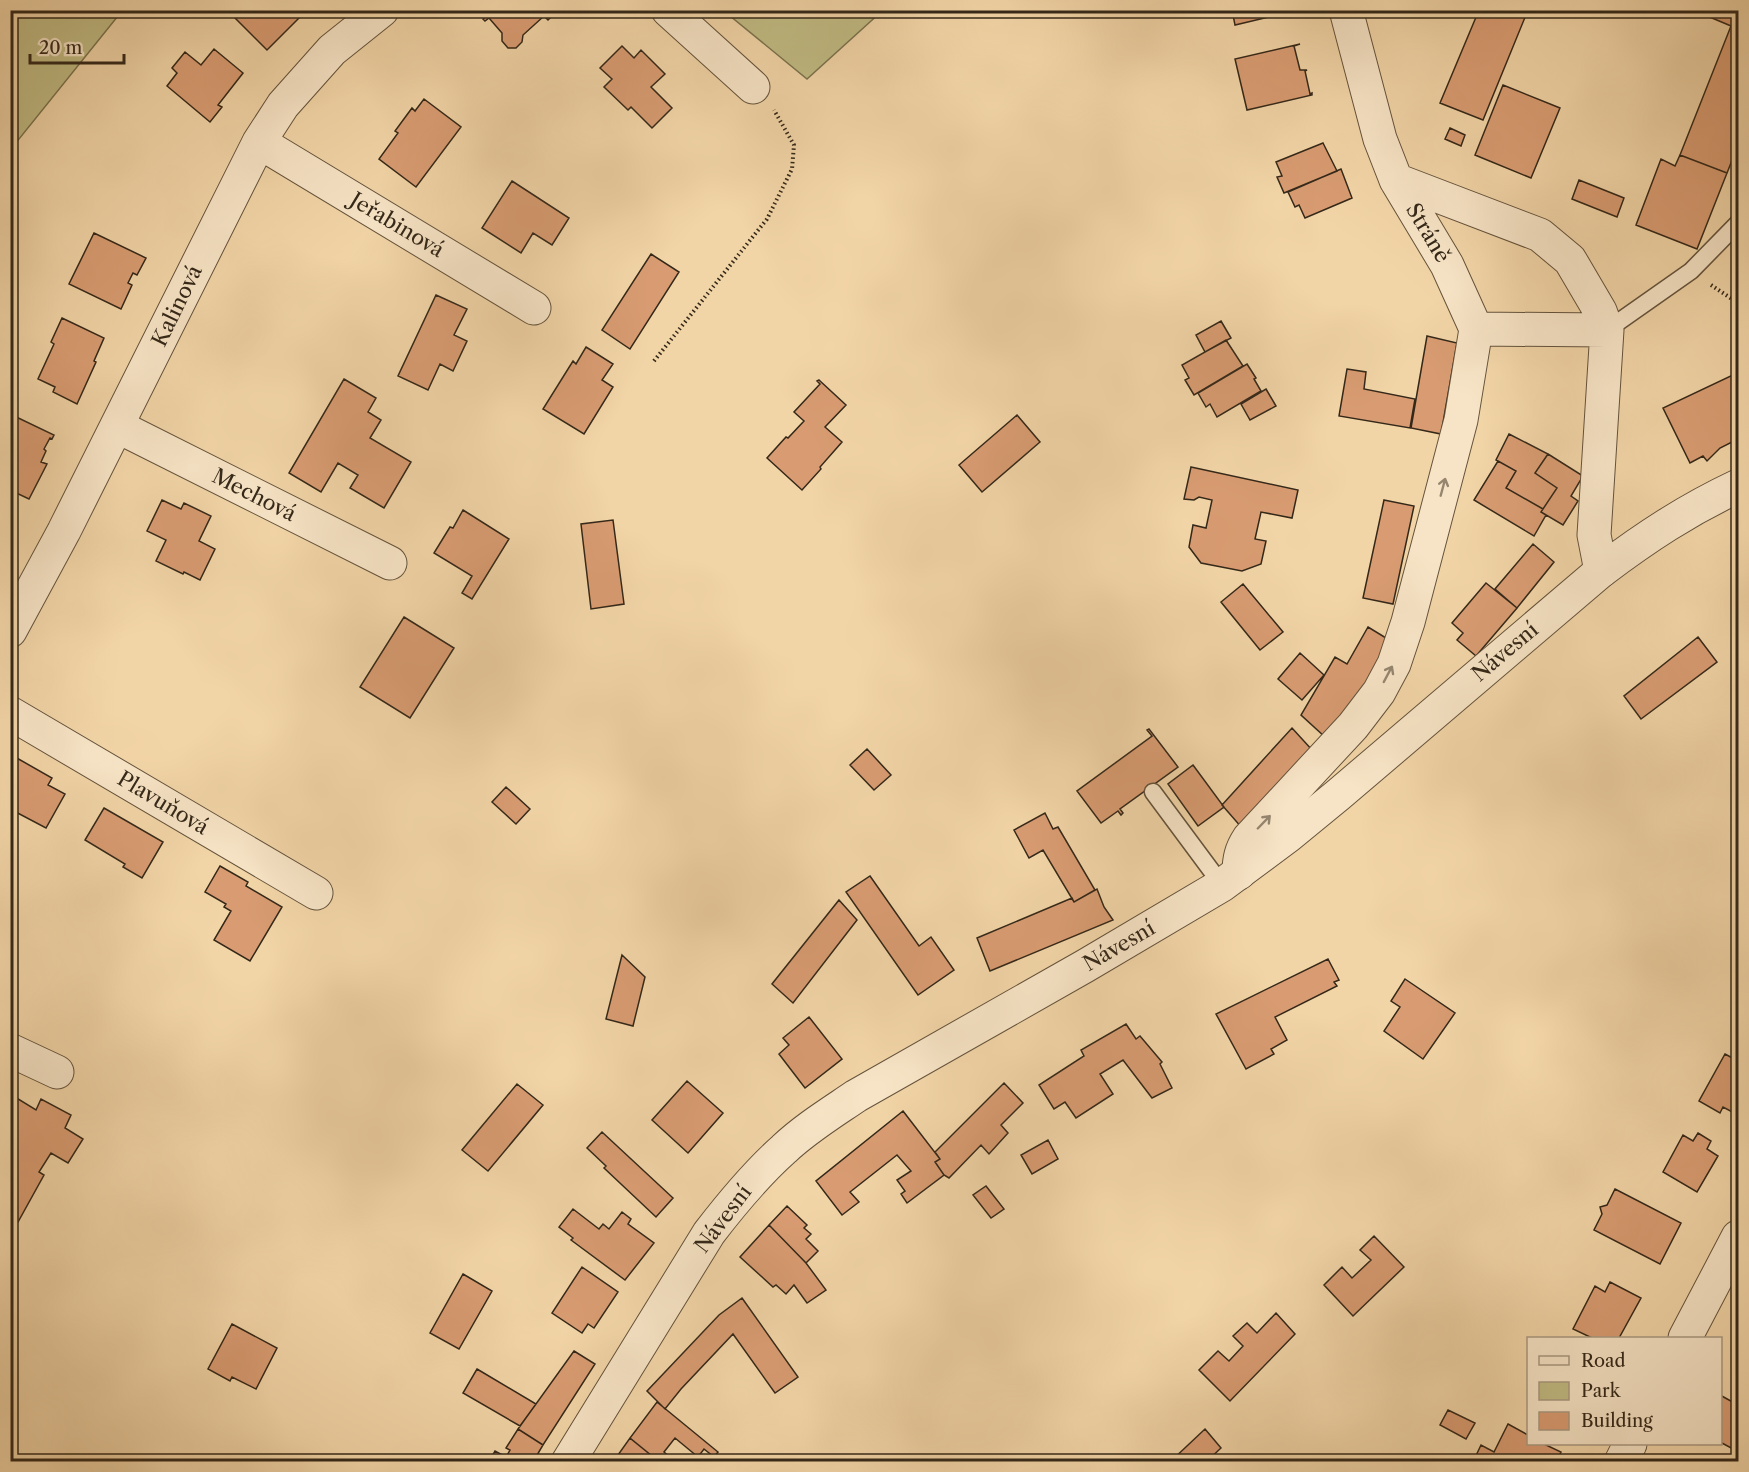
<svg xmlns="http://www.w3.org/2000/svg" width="1749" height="1472" font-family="'Libre Caslon Text',serif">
  <rect width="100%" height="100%" fill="#f2d5a7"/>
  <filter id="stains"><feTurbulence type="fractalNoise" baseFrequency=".00333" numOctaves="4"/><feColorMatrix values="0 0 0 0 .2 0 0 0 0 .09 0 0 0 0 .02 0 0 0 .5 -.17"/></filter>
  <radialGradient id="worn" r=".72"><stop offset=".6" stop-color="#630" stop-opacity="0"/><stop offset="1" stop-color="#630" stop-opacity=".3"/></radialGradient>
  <!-- green -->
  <path fill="#c1bb83" stroke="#7a724e" stroke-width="1.5" d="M11 10 122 11 11 149 10 11Z
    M724 11H882L807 79Z"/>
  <!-- building -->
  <path fill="#d99c72" stroke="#342819" stroke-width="1.5" d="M237 10H307L267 50 232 15Z
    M493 10H558L548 20 544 16 523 35 522 42 516 48H508L502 41V33L489 18 485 21 483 19Z
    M1232 10H1298L1235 25Z
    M1479 10H1528L1483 120 1440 103Z
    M1693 10H1738V145L1727 173 1680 155 1731 26Z
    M1300 44 1294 46 1300 70H1307L1305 71 1310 94 1312 93V95L1247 110 1235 59Z
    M622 46 634 58 641 50 665 74 651 87 672 108 652 128 631 107 628 110 604 87 612 79 600 68Z
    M214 49 243 73 218 105 222 107 210 122 167 86 177 73 172 68 185 52 201 65Z
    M1503 85 1560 108 1531 178 1475 155Z
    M424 99 461 127 416 187 379 159 398 133 395 131 412 108 415 111Z
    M1450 128 1465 135 1461 146 1445 139Z
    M1323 143 1337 171 1284 193 1277 177 1282 176 1276 162Z
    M1680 155 1727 173 1697 249 1636 225 1661 159 1675 166Z
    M1341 169 1352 198 1305 218 1299 205 1295 207 1288 192Z
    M1579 180 1624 198 1617 217 1572 199Z
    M512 181 569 218 552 245 533 233 521 253 482 228Z
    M94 233 146 258 137 275 133 273 128 283 132 285 121 309 69 284Z
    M651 254 679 272 630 349 602 330Z
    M436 295 467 309 454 335 467 341 453 371 440 364 428 390 398 376Z
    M62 318 104 338 94 361 96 362 77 404 53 392 55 387 38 379 54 344 51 342Z
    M1221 321 1231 338 1205 352 1196 335Z
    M1427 336 1457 343 1441 434 1411 428Z
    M1226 340 1243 366 1194 395 1185 380 1189 378 1182 365Z
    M586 347 613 364 602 380 613 387 584 434 543 409 573 361 576 364Z
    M1247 364 1256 378 1254 379 1261 391 1217 417 1210 404 1206 407 1198 393Z
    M1347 369 1366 372 1364 389 1415 399 1410 428 1339 416Z
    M1737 373 1738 376V439L1720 448 1707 461 1703 456 1690 463 1663 408Z
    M344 379 376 398 368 412 381 420 370 438 411 462 384 508 350 488 358 475 338 463 321 492 289 473Z
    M819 380 846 405 825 427 842 442 820 467 821 469 802 490 767 458 786 437 788 438 804 421 794 412 820 384 817 381Z
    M1266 389 1276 406 1250 420 1241 404Z
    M10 414 54 435 52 439 50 438 44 449 46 451 41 462 47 464 29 499 10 490Z
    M1017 415 1040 442 982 492 959 465Z
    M1509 434 1548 454 1535 473 1557 488 1543 509 1506 488 1516 471 1496 460Z
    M1548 454 1583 476 1571 496 1578 501 1563 525 1541 512 1557 488 1535 473Z
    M1498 461 1516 471 1506 488 1543 509 1541 512 1546 515 1534 536 1474 500Z
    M1191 467 1298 490 1292 518 1261 512 1255 539 1266 541 1261 564 1242 571 1201 563 1189 547 1193 525 1206 528 1212 500 1199 497 1194 500 1184 499Z
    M162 500 181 509 184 503 211 516 199 541 215 549 200 580 184 572 183 574 156 561 166 540 147 531Z
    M1384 500 1414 506 1393 604 1363 598Z
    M463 510 509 539 472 599 462 593 472 576 434 553 450 527 453 528Z
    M613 520 624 604 591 609 581 524Z
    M1533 544 1554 562 1517 608 1495 589Z
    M1486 583 1517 608 1476 656 1457 640 1463 633 1452 623Z
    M1243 584 1283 632 1260 650 1221 602Z
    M404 617 454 648 410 718 360 687Z
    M1368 627 1391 641 1354 707 1325 737 1301 715 1335 657 1347 664Z
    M1698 637 1717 662 1641 719 1624 696Z
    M1300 653 1324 675 1302 700 1278 679Z
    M1292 728 1313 751 1242 828 1222 805Z
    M1149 729 1178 767 1120 809 1123 813 1121 815 1118 811 1101 823 1077 791 1152 736 1147 730Z
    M867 749 891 775 874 790 850 765Z
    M15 757 52 778 48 785 65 794 46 828 10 809V766Z
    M1193 765 1224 807 1198 826 1168 784Z
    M506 787 530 809 516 824 492 802Z
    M104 808 163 842 142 878 123 867 125 864 85 840Z
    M1045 813 1053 829 1058 827 1095 890 1074 902 1043 850 1029 858 1014 830Z
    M220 866 248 882 246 886 282 907 250 961 214 940 231 911 224 907 226 904 205 892Z
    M870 876 919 946 931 937 954 970 918 995 846 892Z
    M1097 889 1104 907 1113 920 990 971 977 938 1072 898 1074 902Z
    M839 900 857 920 793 1003 772 984Z
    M622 955 645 977 633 1026 606 1019Z
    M1328 959 1339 980 1334 982 1337 986 1275 1017 1287 1040 1271 1049 1274 1054 1246 1069 1216 1014Z
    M1405 979 1455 1013 1423 1059 1384 1031 1400 1007 1391 1001Z
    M809 1017 842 1059 805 1088 779 1054 789 1045 783 1038Z
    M1126 1024 1136 1039 1140 1036 1162 1062 1160 1064 1172 1088 1152 1098 1123 1060 1100 1074 1113 1094 1076 1118 1065 1102 1054 1109 1039 1085 1084 1056 1081 1050Z
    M1725 1054 1738 1061V1115L1723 1107 1720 1113 1699 1101Z
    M687 1081 723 1113 688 1153 652 1120Z
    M1004 1083 1023 1103 1001 1125 1008 1133 989 1154 981 1145 949 1178 944 1175 935 1162 940 1159 935 1152Z
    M517 1084 543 1105 488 1171 462 1150Z
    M10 1094 36 1110 41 1099 71 1115 65 1128 83 1139 68 1163 51 1153 39 1172 44 1175 18 1222 10 1218Z
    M903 1111 940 1159 935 1162 944 1175 907 1203 901 1194 905 1191 897 1180 911 1171 897 1155 850 1192 859 1202 842 1215 816 1181Z
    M602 1132 673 1198 656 1217 604 1168 606 1166 587 1148Z
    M1698 1133 1711 1141 1707 1149 1718 1156 1697 1192 1663 1172 1683 1135 1693 1141Z
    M1048 1140 1058 1159 1032 1174 1021 1155Z
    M986 1186 1004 1209 991 1218 973 1195Z
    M1615 1189 1681 1223 1660 1264 1594 1230 1602 1214 1600 1207 1607 1205Z
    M787 1206 807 1225 804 1228 811 1234 806 1239 818 1251 806 1263 769 1225Z
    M573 1209 599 1229 603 1224 609 1229 622 1212 631 1219 628 1224 654 1243 625 1280 571 1240 573 1238 559 1227Z
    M769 1225 806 1263 826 1290 807 1303 794 1285 786 1294 776 1285 773 1287 740 1257Z
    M1374 1236 1404 1267 1353 1316 1324 1285 1342 1267 1352 1278 1371 1260 1360 1250Z
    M582 1267 618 1292 594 1328 588 1324 582 1333 552 1313Z
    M463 1274 492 1291 459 1349 430 1333Z
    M1610 1282 1641 1298 1619 1338H1592L1573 1329 1595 1286 1605 1292Z
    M742 1298 798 1377 775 1393 733 1334 681 1389 665 1409 647 1391 719 1315Z
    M1276 1313 1295 1334 1230 1401 1199 1370 1218 1351 1229 1361 1243 1346 1233 1336 1247 1323 1257 1333Z
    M232 1324 277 1348 256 1389 232 1377 230 1381 208 1369Z
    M574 1351 595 1364 543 1445 518 1429Z
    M477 1369 536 1404 520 1426 463 1393Z
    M1720 1395 1738 1405V1439L1733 1449 1720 1442Z
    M657 1402 718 1452 714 1457 704 1449 698 1457 675 1438 664 1452 671 1458 669 1462 660 1456 657 1460 630 1438Z
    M1448 1410 1475 1423 1466 1439 1440 1425Z
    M1508 1424 1528 1435V1444H1544L1561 1452 1556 1462H1473L1481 1445 1494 1452Z
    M518 1429 543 1445 533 1462H489L495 1451 506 1457 510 1450 506 1448Z
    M1205 1429 1221 1448 1206 1462H1170Z
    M630 1438 657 1460 660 1462H613Z"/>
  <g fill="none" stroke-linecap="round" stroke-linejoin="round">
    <defs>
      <path id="service" d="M1607 330 1691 271 1738 223
        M1153 792 1222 885"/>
      <path id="minor" d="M668 10 753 87
        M1346 10 1380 139 1396 180 1447 265 1476 329
        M259 142 534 308
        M1396 180 1540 235 1570 260 1600 311 1607 330 1594 535 1601 571
        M1476 329 1607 330
        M117 426 390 563
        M10 631 64 531 259 142 283 105 332 50 382 10
        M10 713 316 893
        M1239 873C1239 859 1241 850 1249 838L1353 726 1379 692 1394 664 1408 622 1461 420 1476 329
        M10 1050 57 1072
        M1685 1338 1738 1237
        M1621 1462 1630 1444"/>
      <path id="tertiary" d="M568 1462 709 1233C732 1203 756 1174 784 1149 805 1129 831 1113 856 1096L1085 966 1222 885 1288 836 1338 795 1601 571C1646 537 1687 510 1738 486"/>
    </defs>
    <!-- service casing -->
    <use href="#service" stroke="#64533c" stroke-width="19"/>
    <!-- minor casing -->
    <use href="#minor" stroke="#64533c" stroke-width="35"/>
    <!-- tertiary casing -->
    <use href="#tertiary" stroke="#64533c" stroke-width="35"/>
    <!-- path -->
    <path stroke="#342819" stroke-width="4" stroke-dasharray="1.5 3" stroke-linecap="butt" d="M1711 285 1738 303
      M654 361 767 219 792 169 794 145 774 110"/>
    <!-- service -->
    <use href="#service" stroke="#f7e4c6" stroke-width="16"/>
    <!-- minor -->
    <use href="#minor" stroke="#f7e4c6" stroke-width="33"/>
    <!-- tertiary -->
    <use href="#tertiary" stroke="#f7e4c6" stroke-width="33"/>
  </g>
  <!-- one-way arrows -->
  <defs><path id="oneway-shaft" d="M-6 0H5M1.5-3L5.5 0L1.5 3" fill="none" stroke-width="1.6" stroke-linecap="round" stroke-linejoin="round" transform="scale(1.5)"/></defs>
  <g stroke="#968670">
    <use href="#oneway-shaft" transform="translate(1443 487) rotate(-75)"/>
    <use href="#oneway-shaft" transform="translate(1388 674) rotate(-62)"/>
    <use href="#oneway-shaft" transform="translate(1264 822) rotate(-46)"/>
  </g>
  <g text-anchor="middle" stroke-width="4.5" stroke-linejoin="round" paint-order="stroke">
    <!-- street labels -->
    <g font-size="21" fill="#342819" stroke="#f7e4c6">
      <text transform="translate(397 225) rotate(31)" y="7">Jeřabinová</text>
      <text transform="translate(1428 233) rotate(59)" y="7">Stráně</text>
      <text transform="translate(177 306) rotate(-64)" y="7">Kalinová</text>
      <text transform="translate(254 495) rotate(27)" y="7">Mechová</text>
      <text transform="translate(1505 652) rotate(-40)" y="7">Návesní</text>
      <text transform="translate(163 803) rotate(31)" y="7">Plavuňová</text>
      <text transform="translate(1119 946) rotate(-30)" y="7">Návesní</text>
      <text transform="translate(723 1219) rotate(-53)" y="7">Návesní</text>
    </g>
  </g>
  <!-- margin -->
  <rect width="1749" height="1472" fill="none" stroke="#f2d5a7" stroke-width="36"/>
  <rect x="12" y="12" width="1725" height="1448" fill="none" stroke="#342819" stroke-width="3"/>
  <rect x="18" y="18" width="1713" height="1436" fill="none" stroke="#342819" stroke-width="1.5"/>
  <!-- legend -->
  <rect x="1527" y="1337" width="195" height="108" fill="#f7e4c6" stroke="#a99981" stroke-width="1.5"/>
  <rect x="1539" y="1356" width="30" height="9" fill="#f7e4c6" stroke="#a99981" stroke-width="1.5"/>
  <text x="1581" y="1367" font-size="18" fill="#342819">Road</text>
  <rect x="1539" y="1382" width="30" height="18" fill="#c1bb83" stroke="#a99981" stroke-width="1.5"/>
  <text x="1581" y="1397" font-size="18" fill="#342819">Park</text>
  <rect x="1539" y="1412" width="30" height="18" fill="#d99c72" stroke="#a99981" stroke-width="1.5"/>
  <text x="1581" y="1427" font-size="18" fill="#342819">Building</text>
  <!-- scale -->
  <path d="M30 54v9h94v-9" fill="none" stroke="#342819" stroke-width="3"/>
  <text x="39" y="54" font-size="18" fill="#342819" stroke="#f7e4c6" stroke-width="4.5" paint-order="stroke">20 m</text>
  <rect width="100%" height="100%" filter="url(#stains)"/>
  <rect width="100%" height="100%" fill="url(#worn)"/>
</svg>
